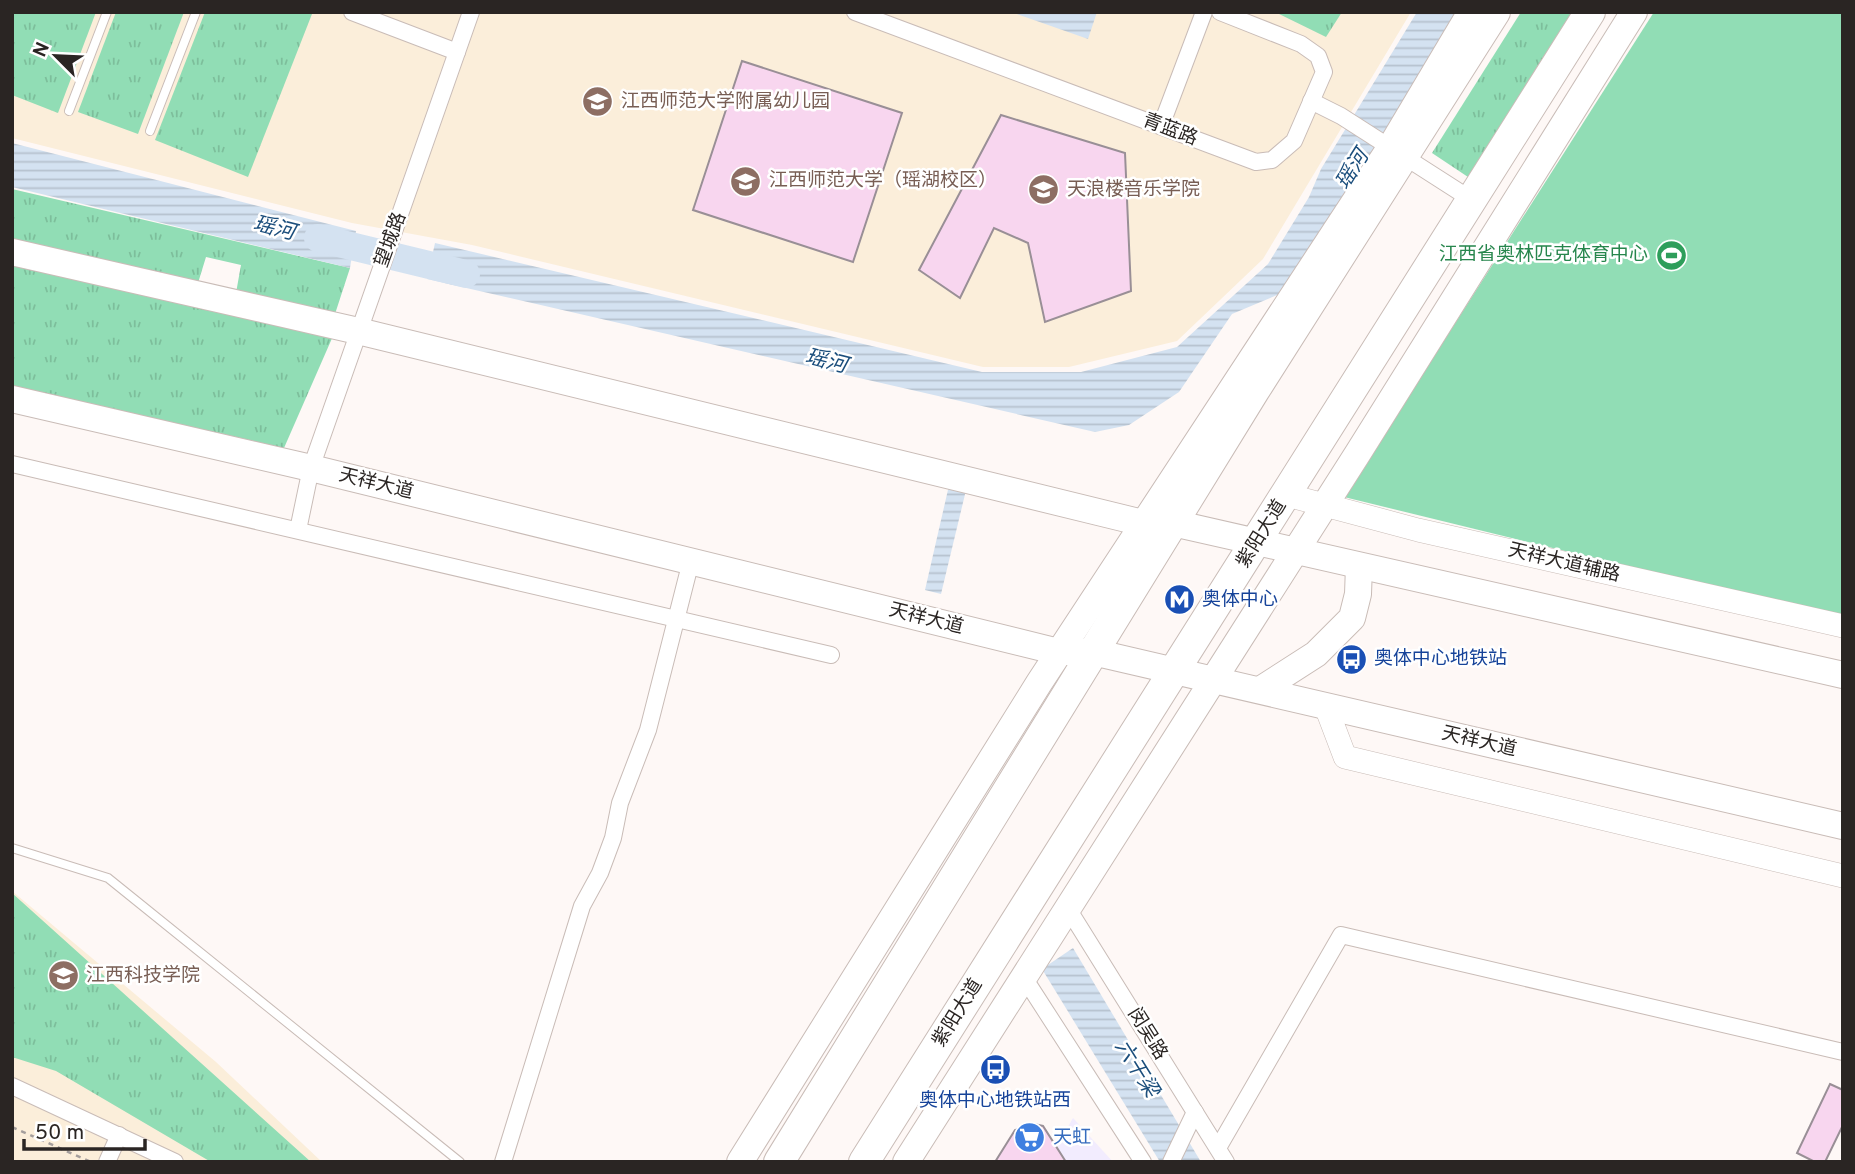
<svg xmlns="http://www.w3.org/2000/svg" width="1855" height="1174" font-family="Overpass,'Noto Sans SC',sans-serif">
	<defs>
		<pattern id="grass-tufts" width="24" height="20" patternUnits="userSpaceOnUse" patternTransform="scale(1.75)"><rect width="24" height="20" fill="#91ddb5"/><path d="M3 7l-1-3M5 7V3M7 7l1-3M15 17l-1-3M17 17v-4M19 17l1-3" fill="none" stroke="#7dbe9b"/></pattern>
		<pattern id="water-rules" width="6" height="5" patternUnits="userSpaceOnUse" patternTransform="scale(1.75)"><rect width="6" height="5" fill="#d4e2f1"/><path d="M0 2.5h6" fill="none" stroke="#b6c2ce"/></pattern>
	</defs>
	<rect width="100%" height="100%" fill="#fef8f6"/>
	<path fill="#f2ecfe" d="M1073,1118L1113,1162H1048Z"/>
	<g fill="#fbeeda">
		<path d="M12,12H1411L1263,259L1177,341L1069,367H983L472,245L352,223L12,138Z"/>
		<path d="M12,891L216,1062L322,1162H12Z"/>
	</g>
	<g fill="url(#grass-tufts)">
		<path d="M12,12H96L58,113L12,95Z"/>
		<path d="M116,12H184L138,134L78,112Z"/>
		<path d="M205,12H306L312,14L248,177L155,140Z"/>
		<path d="M1275,12H1342L1326,37Z"/>
		<path d="M1521,12H1579L1474,181L1432,153Z"/>
		<path d="M12,189L350,268L335,314L236,293L241,265L206,257L198,283L12,239Z"/>
		<path d="M12,260L333,336L284,448L12,386Z"/>
		<path d="M12,893L311,1162H211L56,1071L12,1057Z"/>
	</g>
	<path fill="#91ddb5" d="M1654,12H1843V619L1344,497Z"/>
	<g fill="url(#water-rules)">
		<path d="M1011,12H1097L1088,39Z"/>
		<path d="M1417,12H1464L1289,290L1232,314L1179,392L1129,425L1095,432L427,279L435,243L982,372H1081L1177,347L1268,264L1309,197L1321,169Z"/>
		<path d="M12,143L356,231L350,268L12,187Z"/>
		<path d="M950,481L967,486L941,594L925,590Z"/>
		<path d="M1073,948L1201,1162H1160L1042,969Z"/>
	</g>
	<g fill="none" stroke-linecap="round" stroke-linejoin="round">
		<path stroke="#d4e2f1" stroke-width="28" d="M318,238L466,274"/>
	</g>
	<g fill="#f8d6ef" stroke="#998f96" stroke-width="2">
		<path d="M742,61L902,113L853,262L693,210Z"/>
		<path d="M1001,115L1125,153L1131,291L1045,322L1028,243L994,228L960,298L919,270Z"/>
		<path d="M1830,1084L1843,1090V1125L1825,1162H1815L1797,1153Z"/>
		<path d="M1034,1124L1043,1126L1066,1162H995L1015,1130Z"/>
	</g>
	<g fill="none" stroke-linecap="round" stroke-linejoin="round">
		<defs>
			<g id="lane">
				<path d="M69,111L107,12"/>
				<path d="M150,131L196,12"/>
				<path d="M12,848L108,878L460,1162"/>
			</g>
			<g id="street">
				<path d="M352,12L457,52"/>
				<path d="M855,12L1256,162L1272,160L1294,141L1324,72L1318,56L1301,44L1220,12"/>
				<path d="M1311,101L1341,116L1472,200"/>
				<path d="M1161,126L1204,12"/>
				<path d="M12,464L831,655"/>
				<path d="M298,530L311,468L471,12"/>
				<path d="M1067,907L1226,1162"/>
				<path d="M1023,976L1143,1162"/>
				<path d="M12,1086L175,1162"/>
				<path d="M1218,1148L1341,935L1843,1052"/>
				<path d="M107,1162L119,1135"/>
				<path d="M503,1162L582,906L600,873L613,838L620,803L648,730L691,561"/>
				<path d="M1171,1162L1195,1112"/>
			</g>
			<g id="secondary">
				<path d="M1287,495L1418,530L1843,626"/>
				<path d="M1326,707L1345,757L1843,876"/>
			</g>
			<g id="primary">
				<path d="M12,252L358,331L1143,523H1173L1843,675"/>
				<path d="M12,399L311,468L1059,652H1093L1843,826"/>
				<path d="M1260,690L1316,654L1352,618L1358,594L1359,566"/>
				<path d="M740,1162L1039,683L1390,148L1471,12"/>
				<path d="M906,1162L1358,453L1634,12"/>
			</g>
			<g id="highway">
				<path d="M779,1162L1254,391L1495,12"/>
				<path d="M864,1162L1590,12"/>
			</g>
		</defs>
		<use href="#lane" stroke="#c9bcb7" stroke-width="10"/>
		<use href="#street" stroke="#c9bcb7" stroke-width="18"/>
		<use href="#secondary" stroke="#c9bcb7" stroke-width="24"/>
		<use href="#primary" stroke="#c9bcb7" stroke-width="28"/>
		<use href="#highway" stroke="#c9bcb7" stroke-width="32"/>
		<path stroke="#a49e9c" stroke-width="2.5" stroke-dasharray="5 5" stroke-linecap="butt" d="M12,1127L91,1162"/>
		<use href="#lane" stroke="#fff" stroke-width="8"/>
		<use href="#street" stroke="#fff" stroke-width="16"/>
		<use href="#secondary" stroke="#fff" stroke-width="23"/>
		<use href="#primary" stroke="#fff" stroke-width="26"/>
		<use href="#highway" stroke="#fff" stroke-width="30"/>
	</g>
	<defs>
		<symbol id="school-disc" viewBox="-11 -11 22 22"><circle r="9.5" fill="#8d6e63" stroke="#fff"/><path d="M0-5L7-2L0 1L-7-2ZM-4 1L0 2.5L4 1V4Q0 6-4 4Z" fill="#fff"/></symbol>
		<symbol id="university-disc" viewBox="-11 -11 22 22"><circle r="9.5" fill="#8d6e63" stroke="#fff"/><path d="M0-5L7-2L0 1L-7-2ZM-4 1L0 2.5L4 1V4Q0 6-4 4Z" fill="#fff"/></symbol>
		<symbol id="stadium-disc" viewBox="-11 -11 22 22"><circle r="9.5" fill="#2e9e5b" stroke="#fff"/><path d="M0-5a6.5 5 0 1 0 0 10a6.5 5 0 1 0 0-10ZM-3.5-1.8h7v3.6h-7Z" fill="#fff"/></symbol>
		<symbol id="metro-disc" viewBox="-11 -11 22 22"><circle r="9.5" fill="#1a4fb4" stroke="#fff"/><path d="M-5.5 5V-5H-3L0 0L3-5H5.5V5H3V-.5L0 4L-3-.5V5Z" fill="#fff"/></symbol>
		<symbol id="bus-disc" viewBox="-11 -11 22 22"><circle r="9.5" fill="#1a4fb4" stroke="#fff"/><path d="M-5-6H5V4H4V6H2V4H-2V6H-4V4H-5ZM-3.5-4V0h7V-4ZM-3.5 1.2v1.5H-2V1.2ZM2 1.2v1.5H3.5V1.2Z" fill="#fff"/></symbol>
		<symbol id="supermarket-disc" viewBox="-11 -11 22 22"><circle r="9.5" fill="#3f7fe0" stroke="#fff"/><path d="M-6-5.5h2.5l.6 2H6L4.5 2H-2.5L-4.4-4H-6ZM-1.5 3.2a1.3 1.3 0 1 0 .1 0ZM3 3.2a1.3 1.3 0 1 0 .1 0Z" fill="#fff"/></symbol>
	</defs>
	<g fill-rule="evenodd">
		<use href="#school-disc" x="580" y="84" width="35" height="35"/>
		<use href="#university-disc" x="728" y="164" width="35" height="35"/>
		<use href="#university-disc" x="1026" y="172" width="35" height="35"/>
		<use href="#stadium-disc" x="1654" y="238" width="35" height="35"/>
		<use href="#metro-disc" x="1162" y="582" width="35" height="35"/>
		<use href="#bus-disc" x="1334" y="642" width="35" height="35"/>
		<use href="#university-disc" x="46" y="958" width="35" height="35"/>
		<use href="#bus-disc" x="978" y="1052" width="35" height="35"/>
		<use href="#supermarket-disc" x="1012" y="1120" width="35" height="35"/>
	</g>
	<g text-anchor="middle" dominant-baseline="central" stroke-width="5" stroke-linejoin="round" paint-order="stroke">
		<g font-size="19" fill="#785e54" stroke="#fff" text-anchor="start">
			<text x="621" y="102">江西师范大学附属幼儿园</text>
			<text x="769" y="181">江西师范大学（瑶湖校区）</text>
			<text x="1067" y="190">天浪楼·音乐学院</text>
			<text x="86" y="976">江西科技学院</text>
		</g>
		<g font-size="19" fill="#2a2523" stroke="#fff">
			<text transform="translate(1170 130) rotate(21)">青蓝路</text>
			<text transform="translate(391 240) rotate(-70)">望城路</text>
			<text transform="translate(376 484) rotate(14)">天祥大道</text>
			<text transform="translate(1262 534) rotate(-58)">紫阳大道</text>
			<text transform="translate(1564 563) rotate(13)">天祥大道辅路</text>
			<text transform="translate(926 619) rotate(14)">天祥大道</text>
			<text transform="translate(1479 742) rotate(13)">天祥大道</text>
			<text transform="translate(958 1013) rotate(-58)">紫阳大道</text>
			<text transform="translate(1147 1034) rotate(58)">闵吴路</text>
		</g>
		<g font-size="19" fill="#27864d" stroke="#fff" text-anchor="end">
			<text x="1648" y="255">江西省奥林匹克体育中心</text>
		</g>
		<g font-size="19" fill="#164399" stroke="#fff" text-anchor="start">
			<text x="1202" y="600">奥体中心</text>
			<text x="1374" y="659">奥体中心地铁站</text>
			<text x="995" y="1101" text-anchor="middle">奥体中心地铁站西</text>
		</g>
		<g font-size="19" fill="#366cbe" stroke="#fff" text-anchor="start">
			<text x="1053" y="1138">天虹</text>
		</g>
		<g font-size="21" font-style="italic" fill="#1b4e7c" stroke="#fff">
			<text transform="translate(1353 170) rotate(-58)">瑶河</text>
			<text transform="translate(274 229) rotate(14)">瑶河</text>
			<text transform="translate(826 362) rotate(14)">瑶河</text>
			<text transform="translate(1136 1069) rotate(58)">六干梁</text>
		</g>
	</g>
	<rect width="1855" height="1174" fill="none" stroke="#2a2523" stroke-width="28"/>
	<g transform="translate(56 56) rotate(294)" stroke="#ffffff" stroke-width="5" paint-order="stroke">
	<path d="M0-5L12 26L0 18L-12 26Z" fill="#2a2523"/>
	<text y="-10" font-size="19" font-weight="bold" text-anchor="middle" fill="#2a2523">N</text>
	</g>
	<path d="M24 1139v10h121v-10" fill="none" stroke="#2a2523" stroke-width="3.5"/>
	<text x="35" y="1139" font-size="21" fill="#2a2523" stroke="#ffffff" stroke-width="5" paint-order="stroke">50 m</text>
</svg>
